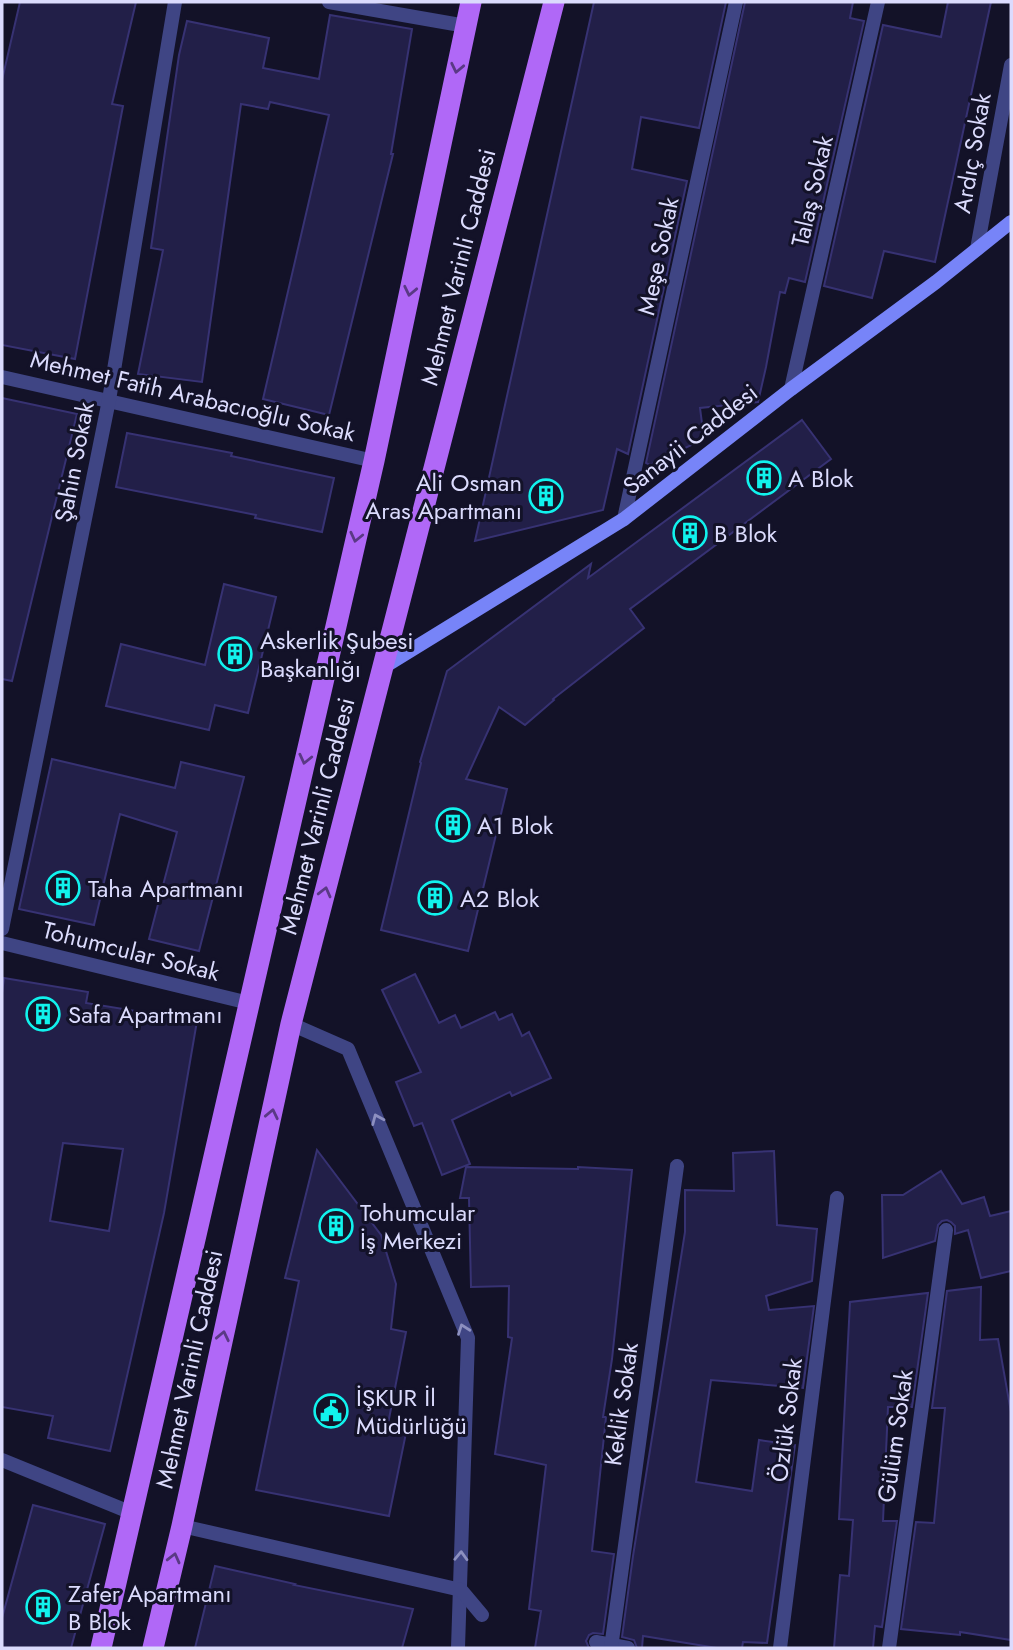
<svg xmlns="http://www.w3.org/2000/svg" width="1013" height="1650" font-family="Jost,sans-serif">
	<rect width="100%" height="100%" fill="#131228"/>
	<g fill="#221f48" stroke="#373273" stroke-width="2" fill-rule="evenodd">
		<path d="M20,2H136L112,104L123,106L75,359L2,345V80Z"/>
		<path d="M594,2H726L699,128L641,117L632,169L687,181L628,454L617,449L603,510L475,541Z"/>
		<path d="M745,2H853L850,18L864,21L805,282L789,278L785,293L780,292L766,367L758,402L700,408L704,439L650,465L646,463Z"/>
		<path d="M948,2H991L935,262L884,251L872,298L824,286L883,25L941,37Z"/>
		<path d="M330,15L412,29L391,154H393L329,415L263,399L329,115L270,102L268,109L241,104L202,382L138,374L163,250L151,248L179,55L187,21L269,38L263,68L319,79Z"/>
		<path d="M2,398L77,414L12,681L2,679Z"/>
		<path d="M802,420L831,459L630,609L644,628L553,699L554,700L525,725L499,707L466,779L507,789L468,951L381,930L421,763L420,762L447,671L591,564L588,578Z"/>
		<path d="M127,433L232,453L231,456L334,478L322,532L255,518L256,515L116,487Z"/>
		<path d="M224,584L276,597L248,713L215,705L209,730L106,706L121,644L205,665Z"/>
		<path d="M52,759L175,788L181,762L244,777L199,951L149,939L177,832L120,814L94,925L19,909Z"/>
		<path d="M415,974L439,1023L455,1015L461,1028L495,1012L499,1020L512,1014L522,1036L529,1032L551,1078L512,1096L510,1092L452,1120L470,1164L442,1175L422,1123L414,1126L396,1082L421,1072L382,990Z"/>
		<path d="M4,978L88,992L86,1003L197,1021L164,1213L110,1451L48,1438L53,1416L2,1407V993ZM63,1143L123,1149L109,1231L50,1221Z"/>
		<path d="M317,1150L381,1235L396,1284L391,1329L406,1332L387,1429L406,1433L389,1516L256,1490L299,1281L285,1278Z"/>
		<path d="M774,1151L777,1225L817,1229L812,1281L766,1296L769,1310L814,1306L803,1388L711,1380L696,1482L752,1491L759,1440L795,1445L767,1643L743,1642L742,1648H717L643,1636L642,1648H637L634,1640L622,1637L633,1556L682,1251L685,1232V1190L734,1191L733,1153Z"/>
		<path d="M466,1167L578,1169V1167L632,1170L612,1359L603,1417H606L592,1551L614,1554L603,1634L593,1633L589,1635L586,1641L589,1648H535L541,1611L529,1609L546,1465L495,1454L512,1338L508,1337L509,1286L471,1287L469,1198H460Z"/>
		<path d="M941,1171L962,1204L984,1197L990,1216L1011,1211V1271L981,1278L968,1230L955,1234V1226L951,1222L947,1220L942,1221L938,1225L935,1241L883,1258L882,1195H903Z"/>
		<path d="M981,1287L980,1340L998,1339L1011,1412V1640L960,1632V1635L901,1629L916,1522L934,1523L945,1408H932L947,1291Z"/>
		<path d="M928,1293L912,1407H888L883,1521H897L882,1627L875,1626L873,1648H834L840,1575L849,1576L853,1520L839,1519L850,1302Z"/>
		<path d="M33,1505L105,1524L71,1648H2V1618Z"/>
		<path d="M215,1566L295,1584L294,1585L413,1609L402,1648H195Z"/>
	</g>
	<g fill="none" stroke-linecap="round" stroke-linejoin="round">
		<g stroke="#3f4584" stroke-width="14">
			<path d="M329,2L466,26"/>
			<path d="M977,249L1011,65"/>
			<path d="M2,377L374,461"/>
			<path d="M791,389L878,2"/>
			<path d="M624,519L736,2"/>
			<path d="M2,929L109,400L175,2"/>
			<path d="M2,943L249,1003"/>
			<path d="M291,1024L348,1049L468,1338L458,1648"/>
			<path d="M2,1460L132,1513"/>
			<path d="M182,1526L461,1590L482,1615"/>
			<path d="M596,1642L628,1648"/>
			<path d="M611,1648L677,1166"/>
			<path d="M780,1648L837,1198"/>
			<path d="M889,1648L946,1230"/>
		</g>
		<path stroke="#7784f8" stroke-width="14" d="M382,668L624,519L791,389L936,282L1011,222"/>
		<g stroke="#b068f7" stroke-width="21">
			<path d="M101,1648L374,461L471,2"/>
			<path d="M153,1648L182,1526L291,1024L554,2"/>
		</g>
	</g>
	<defs><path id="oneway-chevron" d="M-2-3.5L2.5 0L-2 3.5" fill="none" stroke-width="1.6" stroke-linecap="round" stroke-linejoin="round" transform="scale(1.75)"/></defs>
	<g stroke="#5a3985">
		<use href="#oneway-chevron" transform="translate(457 68) rotate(102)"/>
		<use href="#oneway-chevron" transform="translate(410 291) rotate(102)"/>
		<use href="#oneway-chevron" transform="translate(356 537) rotate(103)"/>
		<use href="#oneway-chevron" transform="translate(305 759) rotate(103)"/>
		<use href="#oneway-chevron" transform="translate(325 892) rotate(-76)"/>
		<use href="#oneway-chevron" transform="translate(272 1114) rotate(-78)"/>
		<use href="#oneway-chevron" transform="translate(223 1336) rotate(-78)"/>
		<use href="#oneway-chevron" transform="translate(174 1558) rotate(-76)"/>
	</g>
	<g stroke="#8d90c0">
		<use href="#oneway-chevron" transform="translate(377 1119) rotate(-113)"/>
		<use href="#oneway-chevron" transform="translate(463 1329) rotate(-110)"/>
		<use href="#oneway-chevron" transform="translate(461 1556) rotate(-88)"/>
	</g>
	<defs>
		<symbol id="building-ring" viewBox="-11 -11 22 22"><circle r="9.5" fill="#131228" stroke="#11f2ed" stroke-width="1.5"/><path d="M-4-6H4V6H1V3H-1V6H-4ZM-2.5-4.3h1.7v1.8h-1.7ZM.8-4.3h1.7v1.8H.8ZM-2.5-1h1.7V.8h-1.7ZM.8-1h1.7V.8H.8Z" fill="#11f2ed"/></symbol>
		<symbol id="civic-ring" viewBox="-11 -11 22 22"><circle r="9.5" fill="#131228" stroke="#11f2ed" stroke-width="1.5"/><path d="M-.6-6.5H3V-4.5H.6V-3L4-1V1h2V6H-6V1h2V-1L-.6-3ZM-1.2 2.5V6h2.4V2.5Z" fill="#11f2ed"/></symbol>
	</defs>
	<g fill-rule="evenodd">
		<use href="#building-ring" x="745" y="459" width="38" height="38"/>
		<use href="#building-ring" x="527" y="477" width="38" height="38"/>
		<use href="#building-ring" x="671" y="514" width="38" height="38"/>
		<use href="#building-ring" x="216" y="635" width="38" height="38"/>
		<use href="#building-ring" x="434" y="806" width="38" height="38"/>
		<use href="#building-ring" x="44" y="869" width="38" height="38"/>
		<use href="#building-ring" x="416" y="879" width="38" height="38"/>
		<use href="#building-ring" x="24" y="995" width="38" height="38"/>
		<use href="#building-ring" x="317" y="1207" width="38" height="38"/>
		<use href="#civic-ring" x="312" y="1392" width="38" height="38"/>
		<use href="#building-ring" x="24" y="1588" width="38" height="38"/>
	</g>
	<g text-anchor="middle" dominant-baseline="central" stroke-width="6" stroke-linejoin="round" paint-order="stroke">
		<g font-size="24" fill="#dbdbfd" stroke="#131228">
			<text transform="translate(972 153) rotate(-80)">Ardıç Sokak</text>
			<text transform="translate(812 191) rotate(-77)">Talaş Sokak</text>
			<text transform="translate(658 256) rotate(-78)">Meşe Sokak</text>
			<text transform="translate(458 267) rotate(-76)">Mehmet Varinli Caddesi</text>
			<text transform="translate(193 396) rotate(13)">Mehmet Fatih Arabacıoğlu Sokak</text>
			<text transform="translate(690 439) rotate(-38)">Sanayii Caddesi</text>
			<text transform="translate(74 462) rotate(-79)">Şahin Sokak</text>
			<text transform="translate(317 816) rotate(-76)">Mehmet Varinli Caddesi</text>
			<text transform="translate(131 951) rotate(14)">Tohumcular Sokak</text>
			<text transform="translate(189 1369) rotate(-78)">Mehmet Varinli Caddesi</text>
			<text transform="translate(621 1404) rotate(-82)">Keklik Sokak</text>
			<text transform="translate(786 1420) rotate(-83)">Özlük Sokak</text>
			<text transform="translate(895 1436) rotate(-82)">Gülüm Sokak</text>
		</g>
		<g font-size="24" fill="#dbdbfd" stroke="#131228" text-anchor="start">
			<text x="788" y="478">A Blok</text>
			<text x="522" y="482" text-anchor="end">Ali Osman<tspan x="522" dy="28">Aras Apartmanı</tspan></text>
			<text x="714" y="533">B Blok</text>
			<text x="260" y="640">Askerlik Şubesi<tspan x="260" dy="28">Başkanlığı</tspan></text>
			<text x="477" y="825">A1 Blok</text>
			<text x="88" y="888">Taha Apartmanı</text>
			<text x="460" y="898">A2 Blok</text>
			<text x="68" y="1014">Safa Apartmanı</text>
			<text x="360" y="1212">Tohumcular<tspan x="360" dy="28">İş Merkezi</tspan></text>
			<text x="356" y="1397">İŞKUR İl<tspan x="356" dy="28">Müdürlüğü</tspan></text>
			<text x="68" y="1593">Zafer Apartmanı<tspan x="68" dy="28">B Blok</tspan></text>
		</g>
	</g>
	<rect width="1013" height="1650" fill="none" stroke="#dbdbfd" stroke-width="7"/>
</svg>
